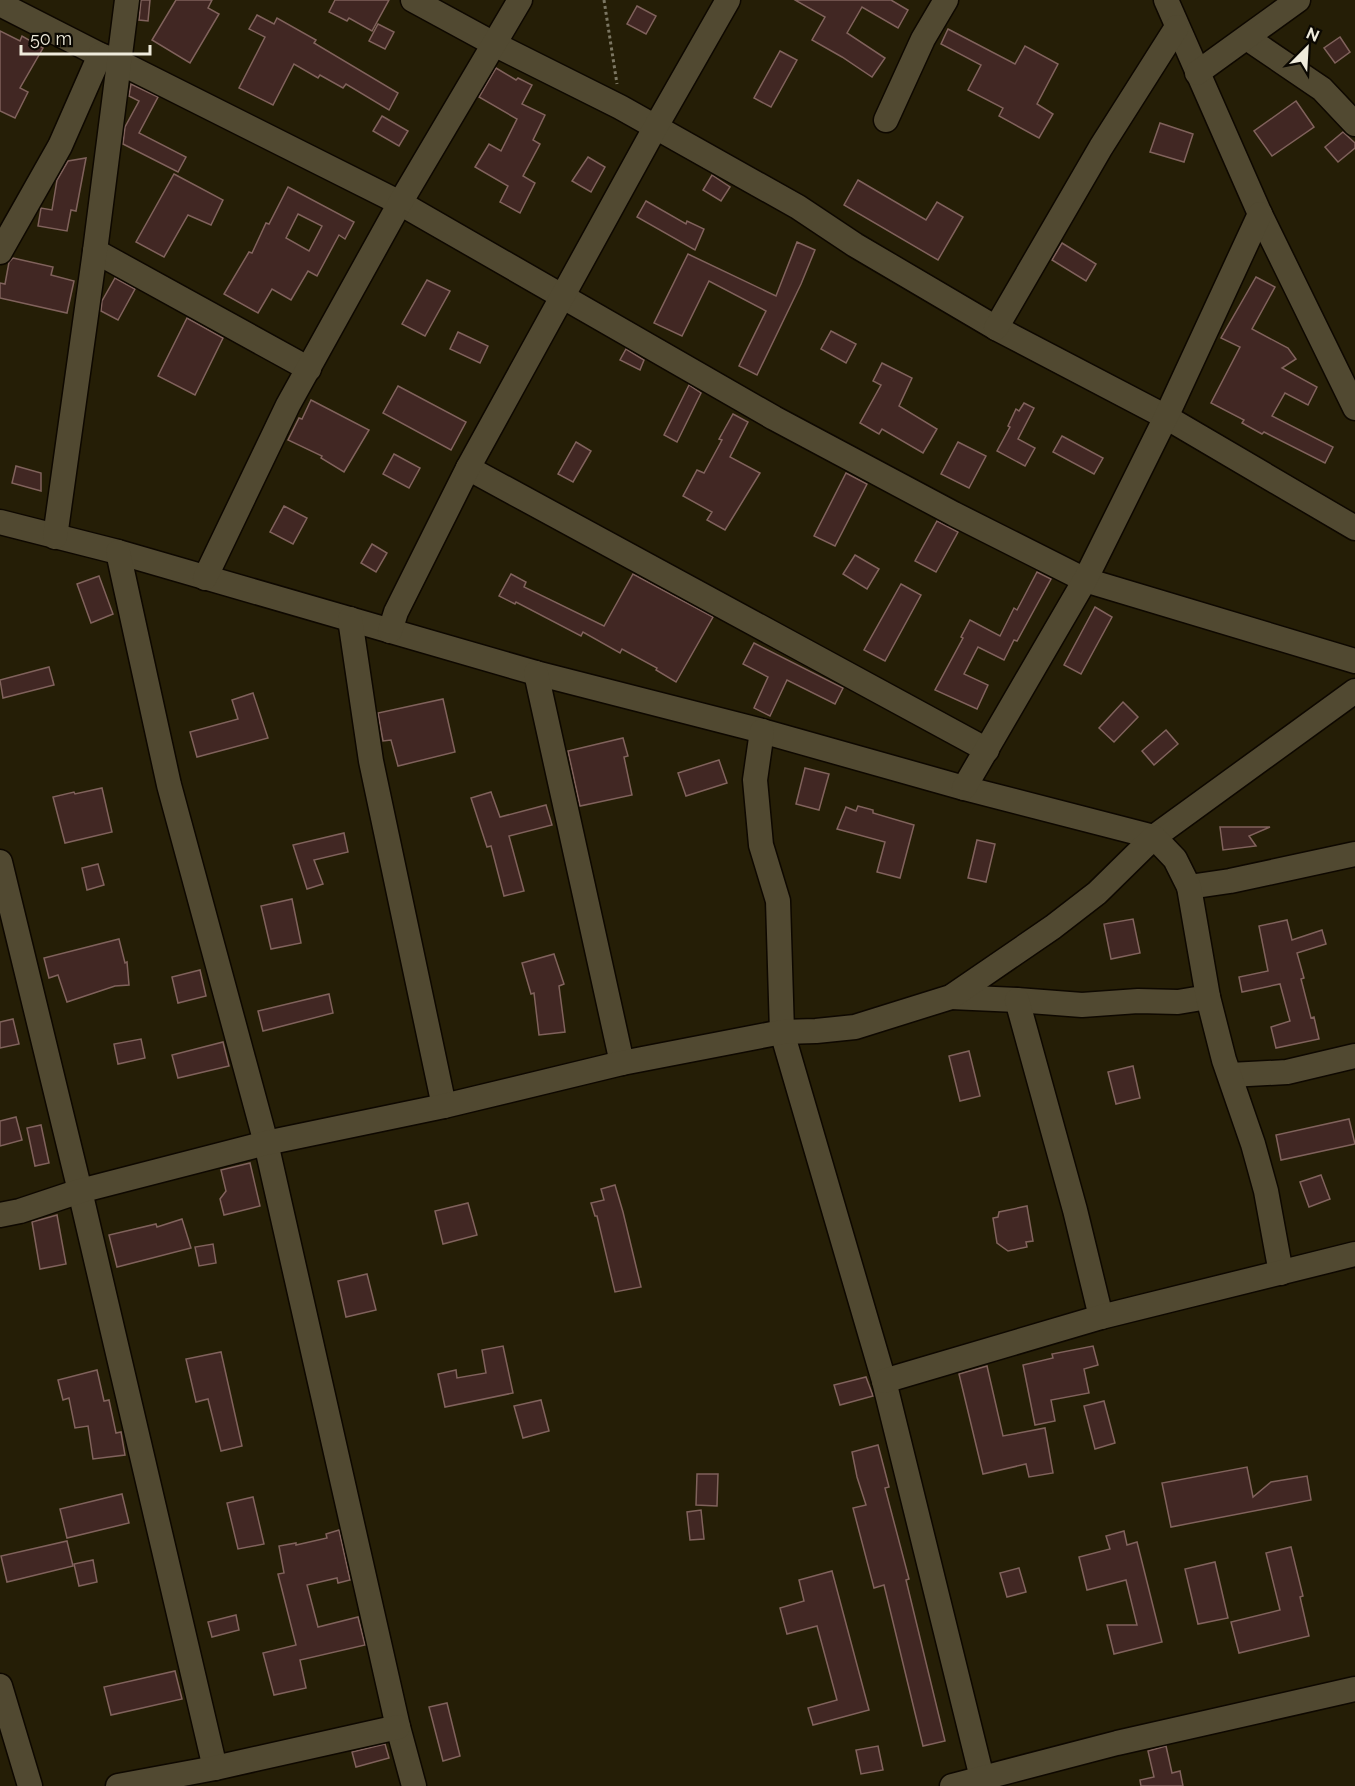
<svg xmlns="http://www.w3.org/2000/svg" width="1355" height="1786" font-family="Raleway,sans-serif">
	<rect width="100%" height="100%" fill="#251e06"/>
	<g fill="#412723" stroke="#80625c" stroke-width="1.5" fill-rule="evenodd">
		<path d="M141,0H150L148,21L139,20Z"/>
		<path d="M176,0H212L208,8L219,14L190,63L152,40Z"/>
		<path d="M335,0H389L372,31L349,18L347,21L329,12Z"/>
		<path d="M795,0H891L908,10L898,28L862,7L847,33L885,58L872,77L842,57L812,40L825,17Z"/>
		<path d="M637,6L656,16L646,34L627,24Z"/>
		<path d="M257,15L274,24L277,18L316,40L314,43L398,93L389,110L346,84L343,88L320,75L318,78L294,64L273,105L239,88L265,37L249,29Z"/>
		<path d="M378,24L394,32L385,49L369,41Z"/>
		<path d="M948,29L1015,64L1025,46L1058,64L1037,104L1053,114L1039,138L999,116L1003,108L968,90L981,65L941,44Z"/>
		<path d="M0,31L20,41L22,36L43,48L20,88L28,92L15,118L0,111Z"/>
		<path d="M1340,37L1350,52L1335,63L1324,48Z"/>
		<path d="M780,51L797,60L771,107L754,98Z"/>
		<path d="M496,68L516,80L518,78L532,85L522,104L545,115L533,140L540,144L523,176L535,183L520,213L500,202L508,186L475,167L489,144L501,151L517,119L479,97Z"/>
		<path d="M131,84L158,97L139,133L186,157L178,172L123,144L125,127L139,101L129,96Z"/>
		<path d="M1296,101L1314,127L1272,156L1254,131Z"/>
		<path d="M382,116L408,131L399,146L373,131Z"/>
		<path d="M1160,123L1193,134L1184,162L1150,152Z"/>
		<path d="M1343,132L1355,143V148L1338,162L1325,147Z"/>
		<path d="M588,157L605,167L591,192L572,181Z"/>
		<path d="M86,158L76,211L71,210L67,231L38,226L41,208L52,210L57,180L68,161Z"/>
		<path d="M174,174L223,200L211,225L188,215L164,257L136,242Z"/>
		<path d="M712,175L730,187L721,201L703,190Z"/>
		<path d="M858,180L926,220L937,202L963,217L938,260L844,205Z"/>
		<path d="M288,187L354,222L345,239L339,235L317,276L308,271L291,300L272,289L258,313L224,294L249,252L252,253L266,223L269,224ZM298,214L322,226L309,251L286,238Z"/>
		<path d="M646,201L686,224L687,221L704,229L695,250L637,217Z"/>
		<path d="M797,242L815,250L801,284L757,375L739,366L766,311L709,281L682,336L654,323L688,254L776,296Z"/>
		<path d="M1062,243L1096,264L1086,281L1052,260Z"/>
		<path d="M13,258L53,267L51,275L74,281L67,313L0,298V283L5,284L9,262Z"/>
		<path d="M1256,277L1275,287L1252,329L1288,348L1296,359L1282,368L1317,387L1308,405L1285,393L1272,416L1333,447L1325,463L1264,432L1262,434L1242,423L1244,420L1211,403L1240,347L1221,338Z"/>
		<path d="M115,278L135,289L118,320L101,311L102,301Z"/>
		<path d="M427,280L450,291L425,336L402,324Z"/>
		<path d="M187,318L223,338L195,395L158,376Z"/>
		<path d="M831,331L856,344L846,363L821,349Z"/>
		<path d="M458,332L488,346L480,363L450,349Z"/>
		<path d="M626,349L644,360L640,370L620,360Z"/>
		<path d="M882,363L912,378L899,406L937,429L923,453L882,429L879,434L860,423L881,385L873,381Z"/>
		<path d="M689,385L701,393L677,442L664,435Z"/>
		<path d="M398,386L466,422L451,450L383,413Z"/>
		<path d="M311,400L369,430L344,472L321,458L322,456L288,440L299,418L302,419Z"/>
		<path d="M1024,403L1034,408L1018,439L1035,448L1025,466L997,451L1010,427L1008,426L1016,409L1019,411Z"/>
		<path d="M733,414L748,422L730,457L760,473L725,530L707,520L712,512L683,496L697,470L704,473L722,440L719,439Z"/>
		<path d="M1062,436L1103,458L1094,474L1053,452Z"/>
		<path d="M576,442L591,451L573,482L558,474Z"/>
		<path d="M958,442L986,456L969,488L941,474Z"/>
		<path d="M394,454L420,468L409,488L383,474Z"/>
		<path d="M16,466L41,473V491L12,483Z"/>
		<path d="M846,473L867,484L835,546L814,536Z"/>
		<path d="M284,506L307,518L293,544L270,532Z"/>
		<path d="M937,521L958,532L936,572L915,561Z"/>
		<path d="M372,544L387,553L376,572L361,563Z"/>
		<path d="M855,555L879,569L867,589L843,574Z"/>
		<path d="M1037,572L1051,579L1017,641L1014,640L1004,660L978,647L964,674L988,685L977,709L935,690L963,638L961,637L970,620L1000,636L1014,608L1017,610Z"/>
		<path d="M511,574L526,582L524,587L604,626L633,574L713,617L676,682L656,670L657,668L622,649L620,653L583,632L581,636L516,602L515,604L499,596Z"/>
		<path d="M99,576L113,614L91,623L77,584Z"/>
		<path d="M901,584L921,595L885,661L864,650Z"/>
		<path d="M1095,607L1112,617L1081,674L1064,665Z"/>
		<path d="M754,643L843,688L835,704L787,680L770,716L754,708L768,677L743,664Z"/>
		<path d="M49,667L54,685L3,698L0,680Z"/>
		<path d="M253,693L268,738L197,757L190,732L238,719L232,700Z"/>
		<path d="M443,699L455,752L398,766L391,740L383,741L378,713Z"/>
		<path d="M1123,702L1138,717L1114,742L1099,728Z"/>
		<path d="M1166,730L1178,744L1154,765L1142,751Z"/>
		<path d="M623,738L628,756L624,757L632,795L580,806L568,751Z"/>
		<path d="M719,760L727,783L686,796L678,773Z"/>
		<path d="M805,768L829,774L819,810L796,804Z"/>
		<path d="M102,788L112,832L65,843L53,797L74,792L75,794Z"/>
		<path d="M491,792L500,817L546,805L552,825L509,836L524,891L504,896L491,846L487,847L471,798Z"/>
		<path d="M858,806L873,810V813L914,825L900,878L877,872L885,842L837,829L846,807L856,811Z"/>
		<path d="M1220,827H1270L1249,836L1256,846L1223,850Z"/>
		<path d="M344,833L348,852L314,860L323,884L307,889L293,845Z"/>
		<path d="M977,840L995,844L986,882L968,878Z"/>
		<path d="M98,864L104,885L87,890L82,868Z"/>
		<path d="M292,899L301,943L271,949L261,906Z"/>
		<path d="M1133,919L1140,953L1111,959L1104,924Z"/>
		<path d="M1287,920L1292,940L1322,930L1326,944L1297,953L1304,978L1301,979L1311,1018L1314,1017L1319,1039L1276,1048L1271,1027L1290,1021L1280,984L1242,992L1239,977L1268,971L1259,926Z"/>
		<path d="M119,939L125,963L127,962L129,985L115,986L67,1002L58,975L49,978L44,958Z"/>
		<path d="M554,954L564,984L559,986L565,1032L539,1035L534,993L531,994L522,963Z"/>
		<path d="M200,970L206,996L178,1003L172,977Z"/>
		<path d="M329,994L333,1013L263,1031L258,1011Z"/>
		<path d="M13,1019L19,1044L0,1048V1022Z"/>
		<path d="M141,1039L145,1058L118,1064L114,1044Z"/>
		<path d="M223,1042L229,1066L178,1078L172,1055Z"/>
		<path d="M969,1051L980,1096L960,1101L949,1056Z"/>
		<path d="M1133,1066L1140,1098L1116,1104L1108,1072Z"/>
		<path d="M16,1117L22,1140L0,1146V1121Z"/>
		<path d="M1349,1119L1355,1144L1281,1160L1276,1135Z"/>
		<path d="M41,1125L49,1163L35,1166L27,1128Z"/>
		<path d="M250,1163L260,1206L224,1215L220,1199L226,1191L221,1170Z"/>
		<path d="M1321,1175L1330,1199L1309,1207L1300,1182Z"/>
		<path d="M615,1185L623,1212L641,1287L615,1292L597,1216H595L591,1203L604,1200L601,1189Z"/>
		<path d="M468,1203L477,1235L443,1244L435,1211Z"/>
		<path d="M1027,1206L1033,1241L1026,1242L1027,1247L1008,1251L997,1243L993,1218L998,1217L999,1212Z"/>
		<path d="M57,1215L66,1264L40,1269L32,1222Z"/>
		<path d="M182,1219L191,1248L117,1267L109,1235L156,1224L157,1227Z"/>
		<path d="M213,1244L216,1263L199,1266L195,1247Z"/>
		<path d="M367,1274L376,1310L346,1317L338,1281Z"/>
		<path d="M503,1346L513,1393L445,1407L438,1374L456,1370L457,1378L486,1373L482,1350Z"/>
		<path d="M1093,1346L1098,1365L1084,1369L1089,1393L1051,1400L1055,1421L1035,1425L1023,1365L1053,1358L1052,1354Z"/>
		<path d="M221,1352L242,1446L221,1451L208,1399L196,1402L186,1359Z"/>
		<path d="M987,1366L1003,1436L1045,1428L1053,1473L1029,1477L1026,1464L983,1474L959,1374Z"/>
		<path d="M97,1370L104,1401L109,1400L116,1433L121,1432L125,1455L93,1459L88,1426L75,1428L69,1398L63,1400L58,1380Z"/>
		<path d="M866,1377L873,1396L840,1405L834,1385Z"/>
		<path d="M541,1400L549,1431L523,1438L514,1406Z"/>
		<path d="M1104,1401L1115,1443L1095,1449L1084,1406Z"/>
		<path d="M878,1445L889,1487L885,1488L909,1579L906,1580L945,1741L923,1746L884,1585L874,1588L853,1508L866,1505L857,1477L852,1452Z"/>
		<path d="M1247,1467L1253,1497L1271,1482L1307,1476L1311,1500L1171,1527L1162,1483Z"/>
		<path d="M697,1474H718L717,1506L696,1505Z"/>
		<path d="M122,1494L129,1523L67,1538L60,1509Z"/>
		<path d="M253,1497L264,1544L238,1549L227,1503Z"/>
		<path d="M701,1510L704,1539L690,1540L687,1512Z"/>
		<path d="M339,1530L350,1580L338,1583L337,1578L307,1585L318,1627L358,1617L365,1645L300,1660L306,1688L274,1695L263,1653L296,1645L278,1574L284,1573L279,1546L296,1543V1545L327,1538L326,1534Z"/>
		<path d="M1124,1531L1127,1545L1137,1542L1162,1642L1114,1654L1107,1625H1137L1126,1580L1087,1590L1079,1557L1110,1549L1106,1536Z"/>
		<path d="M67,1541L73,1566L7,1582L1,1556Z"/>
		<path d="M1291,1547L1303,1596L1300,1597L1309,1636L1239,1653L1231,1622L1280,1610L1266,1553Z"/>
		<path d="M93,1560L97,1582L79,1586L74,1564Z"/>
		<path d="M1215,1562L1228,1618L1198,1624L1185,1569Z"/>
		<path d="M1019,1568L1026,1592L1007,1597L1000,1573Z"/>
		<path d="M832,1571L869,1710L813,1725L808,1708L837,1700L817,1626L787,1634L780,1608L804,1601L799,1580Z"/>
		<path d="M236,1615L239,1630L212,1637L208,1622Z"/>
		<path d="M175,1671L182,1699L111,1715L104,1687Z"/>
		<path d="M447,1703L460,1756L443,1761L429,1707Z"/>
		<path d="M385,1744L389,1758L356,1767L352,1752Z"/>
		<path d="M878,1746L883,1770L861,1774L856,1750Z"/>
		<path d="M1166,1746L1172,1773L1180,1771L1183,1786H1141L1140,1780L1154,1777L1148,1751Z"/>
	</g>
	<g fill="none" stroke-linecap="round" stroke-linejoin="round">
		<defs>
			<g id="minor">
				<path d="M413,0L494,44L620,107L798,207L855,245L996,328L1166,417L1355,528"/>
				<path d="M1166,0L1260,214L1355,408"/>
				<path d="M0,4L100,55L119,62L400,203L774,418L954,514L1085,580L1355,661"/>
				<path d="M1247,38L1322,89L1355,124"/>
				<path d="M1197,73L1298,0"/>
				<path d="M886,120L923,39L946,0"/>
				<path d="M95,251L309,369"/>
				<path d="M0,252L60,146L100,55"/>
				<path d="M996,328L1101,147L1177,27"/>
				<path d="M468,468L987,750"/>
				<path d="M0,522L118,552L536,673L762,731L964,788L1154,837L1355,691"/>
				<path d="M55,537L95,251L127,0"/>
				<path d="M118,552L169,785L266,1143L398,1727L414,1786"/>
				<path d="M205,578L288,405L400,203L520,0"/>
				<path d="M350,619L371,761L444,1106"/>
				<path d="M390,631L396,612L468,468L655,128L728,0"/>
				<path d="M536,673L622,1063"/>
				<path d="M762,731L755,780L761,845L778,901L782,1032L884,1381L984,1786"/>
				<path d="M964,788L1085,580L1166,417L1260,214"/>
				<path d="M0,862L80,1191L215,1768"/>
				<path d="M1189,887L1230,881L1355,854"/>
				<path d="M951,997L1017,1000L1082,1005L1138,1001L1178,1002L1208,997"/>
				<path d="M1017,1000L1075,1210L1101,1317"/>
				<path d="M1230,1075L1287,1072L1355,1056"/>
				<path d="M0,1215L20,1211L80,1191L266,1143L444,1106L622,1063L782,1032L816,1031L855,1027L951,997L1053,927L1097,893L1154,837L1175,859L1189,887L1208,997L1224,1060L1253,1144L1266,1191L1281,1273"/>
				<path d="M884,1381L1101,1317L1355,1254"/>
				<path d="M0,1686L30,1786"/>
				<path d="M118,1786L215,1768L398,1727"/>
				<path d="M952,1786L1117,1743L1355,1689"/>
			</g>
		</defs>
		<use href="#minor" stroke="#0e0800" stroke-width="27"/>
		<path stroke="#7c7763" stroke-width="3" stroke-dasharray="3 3" stroke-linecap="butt" d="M604,0L617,84"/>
		<use href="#minor" stroke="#514931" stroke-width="24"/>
	</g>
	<g transform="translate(1307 48) rotate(24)" stroke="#0b0802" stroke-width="4.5" paint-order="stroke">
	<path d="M0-4.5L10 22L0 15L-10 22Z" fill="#efebdc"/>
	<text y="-9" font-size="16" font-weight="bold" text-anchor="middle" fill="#efebdc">N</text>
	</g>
	<path d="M21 45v9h129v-9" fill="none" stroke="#efebdc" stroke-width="3"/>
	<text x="30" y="45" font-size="18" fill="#efebdc" stroke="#0b0802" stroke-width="4.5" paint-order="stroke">50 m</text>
</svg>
